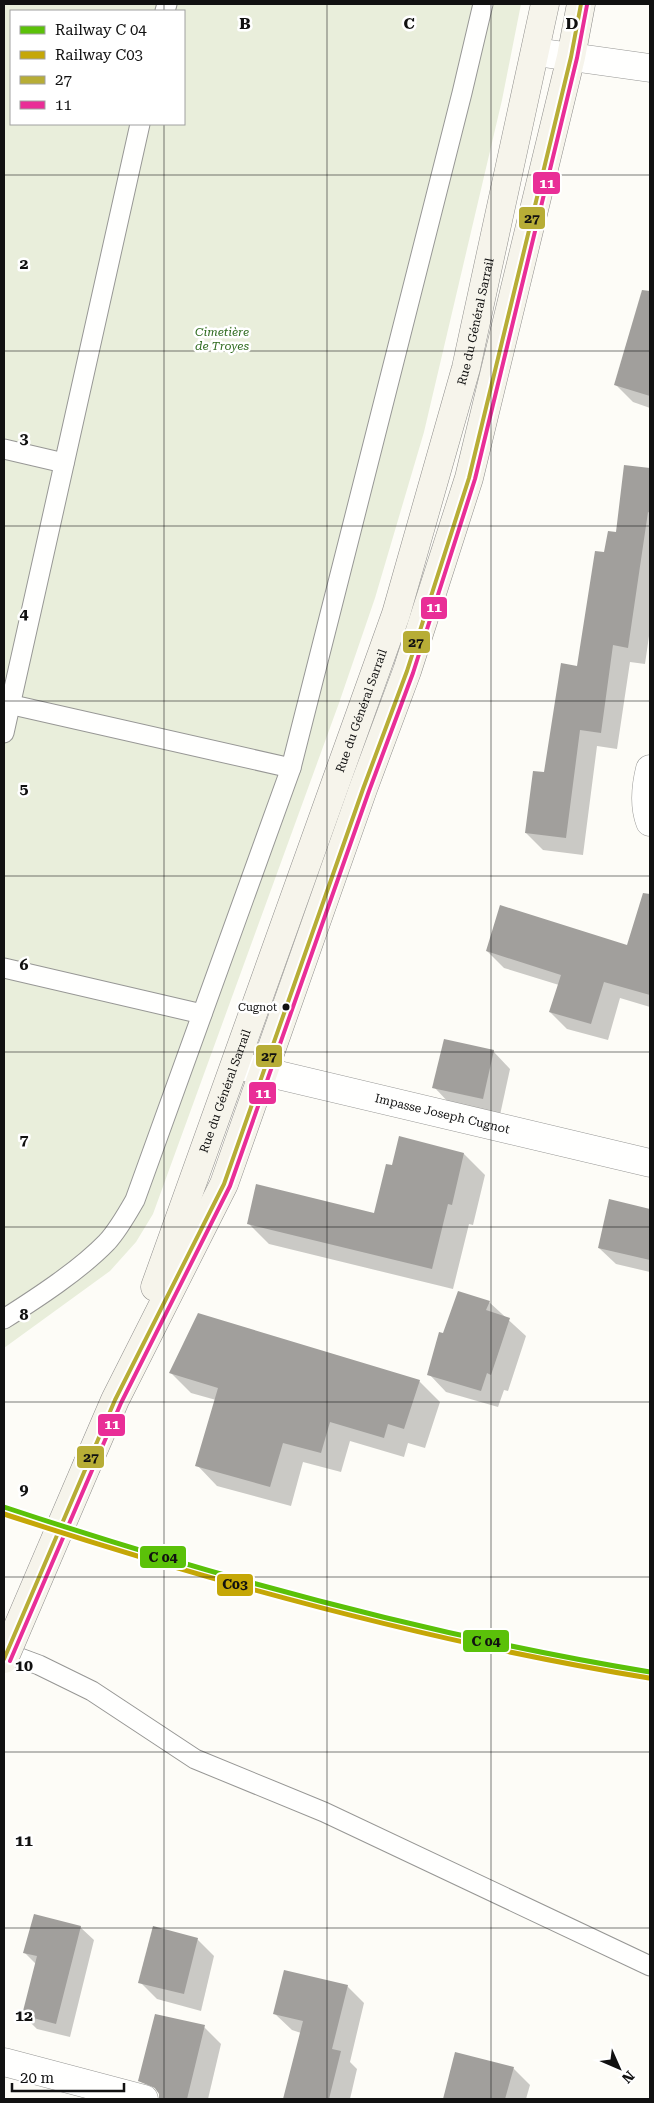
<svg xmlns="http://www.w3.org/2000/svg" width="654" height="2103" font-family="'Roboto Serif',serif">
	<rect width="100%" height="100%" fill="#fdfcf7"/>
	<path fill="#e9eedb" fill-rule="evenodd" d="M4,4H521L502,100L424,432L375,598L339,703L153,1214L136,1242L110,1271L4,1348ZM11,11H184V124H11Z"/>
	<g fill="#0003">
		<path d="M629,341L650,347V408L633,402L616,385Z"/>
		<path d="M625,466L650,469V629L645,664L630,662L617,749L597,746L583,855L543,850L526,833L578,667L605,554L617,534Z"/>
		<path d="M630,939L650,945V1007L620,998L608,1040L567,1029L550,1012L559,985L504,968L487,951L628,947Z"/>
		<path d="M493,1051L510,1069L500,1115L451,1105L434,1087Z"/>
		<path d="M400,1138L464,1154L485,1175L473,1225L469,1224L453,1289L269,1244L248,1223L375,1214L393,1167Z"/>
		<path d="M610,1201L650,1210V1272L616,1264L599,1248Z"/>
		<path d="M489,1302L526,1336L508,1391L504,1390L498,1407L446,1392L429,1374L444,1335Z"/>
		<path d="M171,1373L419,1381L440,1402L425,1448L408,1443L404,1457L350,1441L341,1472L303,1462L291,1506L217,1486L197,1465L216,1400L191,1393Z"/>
		<path d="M80,1927L94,1940L70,2037L37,2029L23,2015L36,1964L25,1953Z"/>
		<path d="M197,1939L214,1956L201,2011L157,1999L140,1982Z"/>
		<path d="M347,1986L364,2003L350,2062L357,2069L350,2099H284L301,2033L292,2030L274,2013Z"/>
		<path d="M204,2027L221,2044L208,2099H190L158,2092L141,2074Z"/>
		<path d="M456,2054L513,2068L530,2085L526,2099H445Z"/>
	</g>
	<g fill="#a19f9c">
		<path d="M642,290L650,291V396L614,385Z"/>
		<path d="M624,465L650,468V513L648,512L628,648L613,645L601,733L580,730L566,838L525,833L533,771L544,772L561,663L577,666L595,551L604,552L608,531L616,532Z"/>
		<path d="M643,893L650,894V995L604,982L591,1024L549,1012L561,975L486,951L500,905L627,945Z"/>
		<path d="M444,1039L494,1050L483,1099L432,1088Z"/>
		<path d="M399,1136L464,1153L452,1205L448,1204L432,1269L247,1224L256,1184L374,1213L386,1164L392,1165Z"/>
		<path d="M609,1199L650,1209V1260L598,1248Z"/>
		<path d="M458,1291L490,1301L486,1310L510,1318L491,1375L487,1373L481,1391L427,1375L439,1332L443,1333Z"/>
		<path d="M198,1313L420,1380L404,1429L388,1424L384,1438L330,1422L321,1453L283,1443L270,1487L195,1466L218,1388L169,1373Z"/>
		<path d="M34,1914L81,1926L56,2024L22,2015L37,1956L23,1953Z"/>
		<path d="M153,1926L198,1938L184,1994L138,1983Z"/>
		<path d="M284,1970L348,1985L332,2049L341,2051L329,2099H283L303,2021L273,2014Z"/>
		<path d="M155,2014L205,2025L187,2099H159V2094L155,2088L138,2081Z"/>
		<path d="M455,2052L514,2067L505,2099H443Z"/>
	</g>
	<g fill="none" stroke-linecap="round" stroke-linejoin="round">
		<defs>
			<g id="lane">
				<path d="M165,11L167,4"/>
				<path d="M4,449L64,463"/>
				<path d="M4,703L291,768"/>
				<path d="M4,733L140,124"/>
				<path d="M4,968L202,1014"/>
				<path d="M4,1319C37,1298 80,1270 107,1242C118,1230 127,1214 135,1200L291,768L462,93L483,4"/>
				<path d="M4,1652L39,1665L92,1691L195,1759L324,1812L650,1966"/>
			</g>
			<g id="street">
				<path d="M536,52L650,68"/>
				<path d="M650,769C646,785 644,806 650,822"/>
				<path id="s1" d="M236,1065L650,1163"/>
				<path d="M4,2062L144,2099"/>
			</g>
			<g id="secondary">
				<path id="s2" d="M155,1287L396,614L466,368L545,4"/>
				<path d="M87,1465L115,1400L224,1184L363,789L407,671L469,478L571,57L581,4"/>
			</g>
		</defs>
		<use href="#lane" stroke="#979795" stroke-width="21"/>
		<use href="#street" stroke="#979795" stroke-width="29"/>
		<use href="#secondary" stroke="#8e8d8b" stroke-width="29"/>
		<use href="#lane" stroke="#fffffe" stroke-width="19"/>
		<use href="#street" stroke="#fffffe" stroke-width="28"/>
		<use href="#secondary" stroke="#f6f4eb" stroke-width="28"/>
		<defs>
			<path id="secondary-bridge" d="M4,1659L87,1465"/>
		</defs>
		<use href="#secondary-bridge" stroke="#8e8d8b" stroke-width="29" stroke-linecap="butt"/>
		<use href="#secondary-bridge" stroke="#f6f4eb" stroke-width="28"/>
		<defs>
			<path id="bus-1" d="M4,1659L115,1400L224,1184L363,789L407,671L469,478L571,57L581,4"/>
			<path id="bus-2" d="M10,1661L121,1403L230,1186L369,791L413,673L475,479L577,58L587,5"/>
		</defs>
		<use href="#bus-1" stroke="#fff" stroke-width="8"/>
		<use href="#bus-2" stroke="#fff" stroke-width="8"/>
		<use href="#bus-1" stroke="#b7ad36" stroke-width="4"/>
		<use href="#bus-2" stroke="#e92e97" stroke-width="4"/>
		<defs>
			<path id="rail-1" d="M4,1507C215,1577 431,1636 650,1672"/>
			<path id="rail-2" d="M4,1514C214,1583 430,1642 649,1678"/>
		</defs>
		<use href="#rail-1" stroke="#fff" stroke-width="9"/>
		<use href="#rail-2" stroke="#fff" stroke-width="9"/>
		<use href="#rail-1" stroke="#5bc109" stroke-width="5"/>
		<use href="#rail-2" stroke="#c5a707" stroke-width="5"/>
	</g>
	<path fill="none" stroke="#111" stroke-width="1" stroke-opacity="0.55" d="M164,4V11M327,4V2099M491,4V2099M164,124V2099M4,175H650M4,351H650M4,526H650M4,701H650M4,876H650M4,1052H650M4,1227H650M4,1402H650M4,1577H650M4,1752H650M4,1928H650"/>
	<circle fill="#111" stroke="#fff" stroke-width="2" cx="286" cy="1007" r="4.5"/>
	<g text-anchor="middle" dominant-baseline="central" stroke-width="5" stroke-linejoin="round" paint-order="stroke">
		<g font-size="11" fill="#111" stroke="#fff" text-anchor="end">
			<text x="277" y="1007">Cugnot</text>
		</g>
		<g font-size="12" fill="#111" stroke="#fff">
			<text stroke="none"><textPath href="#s2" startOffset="1018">Rue du Général Sarrail</textPath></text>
			<text stroke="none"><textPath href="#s2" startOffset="612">Rue du Général Sarrail</textPath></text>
			<text stroke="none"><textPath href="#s2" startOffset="208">Rue du Général Sarrail</textPath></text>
			<text stroke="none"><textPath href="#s1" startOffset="212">Impasse Joseph Cugnot</textPath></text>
		</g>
		<g font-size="12" font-style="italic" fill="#2f6b1f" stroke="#fff">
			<text x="222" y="332">Cimetière<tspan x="222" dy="14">de Troyes</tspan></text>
		</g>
	</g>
	<g font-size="16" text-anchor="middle" font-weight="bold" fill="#111" stroke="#fff" stroke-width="5" stroke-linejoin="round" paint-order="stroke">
		<text x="245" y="29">B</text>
		<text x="409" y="29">C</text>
		<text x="572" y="29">D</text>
		<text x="24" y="269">2</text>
		<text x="24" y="444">3</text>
		<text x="24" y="619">4</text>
		<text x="24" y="794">5</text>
		<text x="24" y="970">6</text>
		<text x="24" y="1145">7</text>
		<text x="24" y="1320">8</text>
		<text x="24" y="1495">9</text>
		<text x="24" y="1671">10</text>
		<text x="24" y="1846">11</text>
		<text x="24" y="2021">12</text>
	</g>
	<g stroke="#fff" stroke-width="2">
		<rect x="532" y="171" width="29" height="24" rx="5" fill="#e92e97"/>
		<rect x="518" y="206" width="28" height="24" rx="5" fill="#b7ad36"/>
		<rect x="420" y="596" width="28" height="24" rx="5" fill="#e92e97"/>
		<rect x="402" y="630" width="29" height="24" rx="5" fill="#b7ad36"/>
		<rect x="255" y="1044" width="28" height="24" rx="5" fill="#b7ad36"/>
		<rect x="248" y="1081" width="29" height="24" rx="5" fill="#e92e97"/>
		<rect x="97" y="1413" width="29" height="24" rx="5" fill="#e92e97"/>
		<rect x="76" y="1445" width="29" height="24" rx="5" fill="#b7ad36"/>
		<rect x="139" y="1545" width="48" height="24" rx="5" fill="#5bc109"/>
		<rect x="216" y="1573" width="38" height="24" rx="5" fill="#c5a707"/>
		<rect x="462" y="1629" width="48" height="24" rx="5" fill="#5bc109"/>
	</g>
	<g font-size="14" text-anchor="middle" font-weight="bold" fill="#fff">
		<text x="547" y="188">11</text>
		<text x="434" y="612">11</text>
		<text x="263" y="1098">11</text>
		<text x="112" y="1429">11</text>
	</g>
	<g font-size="14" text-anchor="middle" font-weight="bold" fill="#111">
		<text x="532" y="223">27</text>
		<text x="416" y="647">27</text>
		<text x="269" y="1061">27</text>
		<text x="91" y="1462">27</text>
		<text x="163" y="1562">C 04</text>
		<text x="235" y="1589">C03</text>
		<text x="486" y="1646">C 04</text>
	</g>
	<rect width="654" height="2103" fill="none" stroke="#111111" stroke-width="10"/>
	<rect x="10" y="10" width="175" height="115" fill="#ffffff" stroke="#a0a0a0"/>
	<rect x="20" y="26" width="25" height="8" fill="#5bc109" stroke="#a0a0a0"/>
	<text x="55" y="35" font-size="15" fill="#111111">Railway C 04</text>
	<rect x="20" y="51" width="25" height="8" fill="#c5a707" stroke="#a0a0a0"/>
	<text x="55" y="60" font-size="15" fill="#111111">Railway C03</text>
	<rect x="20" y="76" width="25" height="8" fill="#b7ad36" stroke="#a0a0a0"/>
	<text x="55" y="85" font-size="15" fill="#111111">27</text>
	<rect x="20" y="101" width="25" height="8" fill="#e92e97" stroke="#a0a0a0"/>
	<text x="55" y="110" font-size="15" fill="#111111">11</text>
	<g transform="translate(619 2068) rotate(135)" stroke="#ffffff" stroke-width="4" paint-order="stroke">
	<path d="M0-4L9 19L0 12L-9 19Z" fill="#111111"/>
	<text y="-8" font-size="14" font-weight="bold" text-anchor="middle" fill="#111111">N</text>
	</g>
	<path d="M12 2083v8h112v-8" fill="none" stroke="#111111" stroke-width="2.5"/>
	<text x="20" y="2083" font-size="15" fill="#111111" stroke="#ffffff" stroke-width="4" paint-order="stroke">20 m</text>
</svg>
